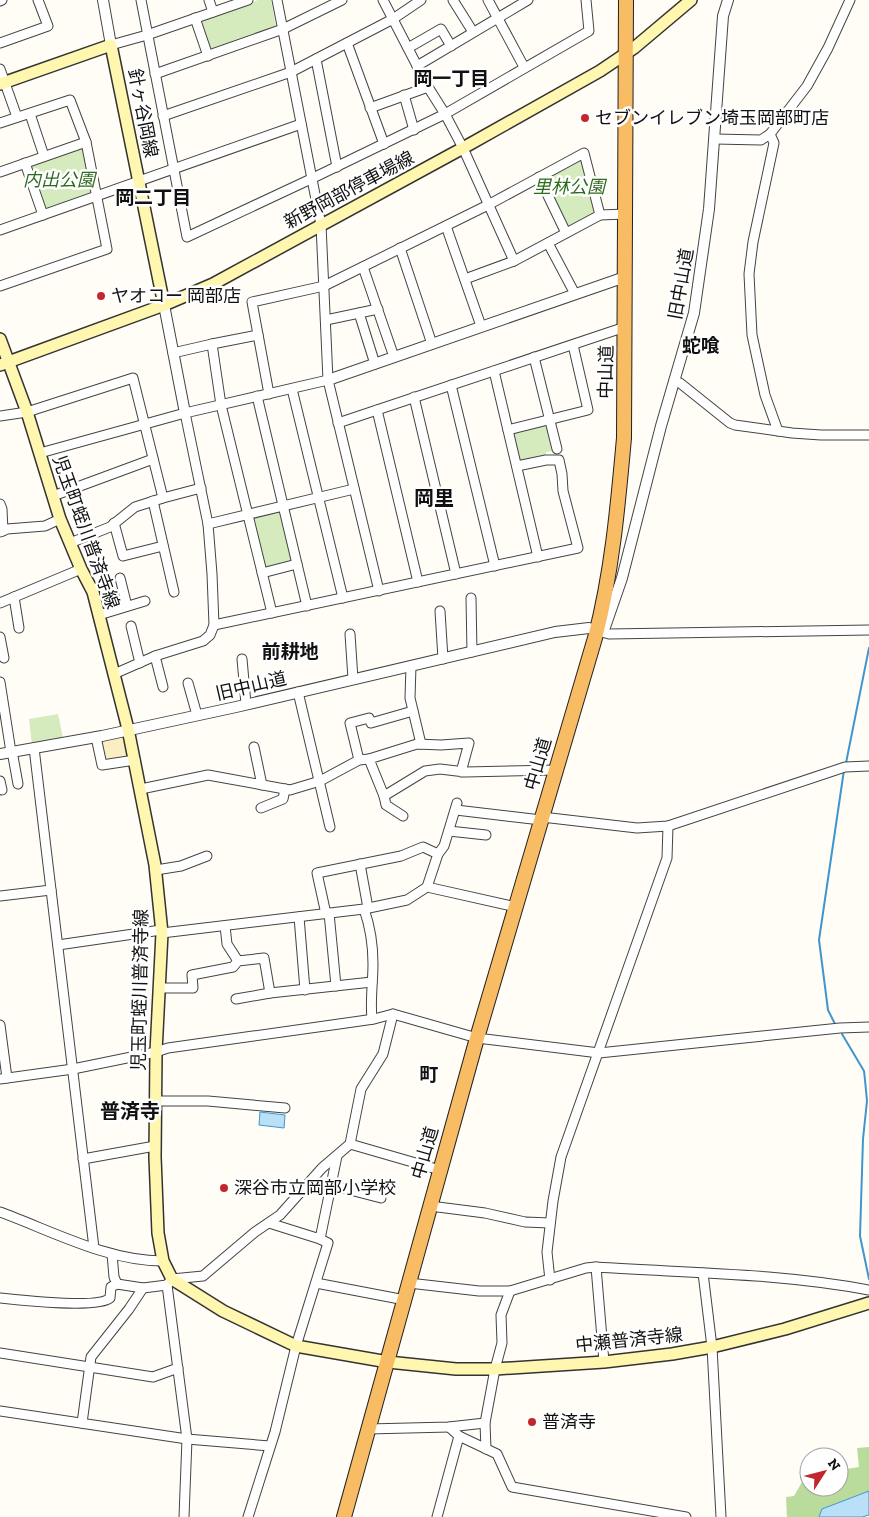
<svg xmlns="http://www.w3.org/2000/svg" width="869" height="1517" font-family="'Zilla Slab','Noto Sans JP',serif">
	<rect width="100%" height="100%" fill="#fffdf5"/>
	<g fill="#d5ebbd">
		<path d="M258,0H271L276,27L210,52L199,21Z"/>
		<path d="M81,147L84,148L92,191L91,194L44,210L29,165Z"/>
		<path d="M582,157L596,211L569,228L565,226L543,178Z"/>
		<path d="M547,422L554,451L546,452V457L518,462L512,431Z"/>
		<path d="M281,510L292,561L264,568L252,516Z"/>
		<path d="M58,714L63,738L32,745L29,719Z"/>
	</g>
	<path fill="#b9dc9c" d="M869,1447V1491L822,1509L819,1517H787L786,1497L794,1496L802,1482L809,1480V1487H839V1470L859,1467L857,1448Z"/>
	<path fill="#fbeec1" d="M121,735L126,737L130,757L106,762L99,740Z"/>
	<g fill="#b9e0f7" stroke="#3f96cf">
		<path d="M260,1112L285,1115L284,1128L259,1125Z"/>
		<path d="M869,1491V1515L862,1517H819L822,1509Z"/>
	</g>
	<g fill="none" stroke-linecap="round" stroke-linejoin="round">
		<g stroke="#3f96cf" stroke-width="2">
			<path d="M846,763L869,648"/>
			<path d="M835,1024L828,1010L819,940L844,770"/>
			<path d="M842,1034L864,1071L865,1080L867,1101L863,1139L860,1236L869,1279"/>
		</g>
		<defs>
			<g id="minor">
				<path d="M141,0L187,237L313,178L445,114L589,31L586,0"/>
				<path d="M209,0L213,12"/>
				<path d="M277,0L321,225L328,380L379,591"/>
				<path d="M383,0L428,87L445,114L463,148L514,261"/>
				<path d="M453,0L473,32"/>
				<path d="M488,0L524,67"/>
				<path d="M0,1L2,0"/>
				<path d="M195,18L208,56"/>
				<path d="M0,43L48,26L38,0"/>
				<path d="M347,43L384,144"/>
				<path d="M111,45L147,35L248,0"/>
				<path d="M408,48L441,29L451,46"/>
				<path d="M316,59L337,167"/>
				<path d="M417,66L528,0"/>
				<path d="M0,69L17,117"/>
				<path d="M155,74L283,29L342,0"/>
				<path d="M404,95L414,130"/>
				<path d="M370,108L428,87"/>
				<path d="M30,114L44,156"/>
				<path d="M163,116L291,72L393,19L421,0"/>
				<path d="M0,123L70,100L86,142L107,249L0,286"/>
				<path d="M770,134L774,143L753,242L749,274L752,335L765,395L778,431"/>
				<path d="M715,139L761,140L770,134L807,86L828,48L850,0"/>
				<path d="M25,163L43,215"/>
				<path d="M0,172L86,142"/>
				<path d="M539,177L566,233"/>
				<path d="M446,226L481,326"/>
				<path d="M0,230L301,124"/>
				<path d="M548,243L575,294"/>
				<path d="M400,248L432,344"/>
				<path d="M363,267L394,357"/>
				<path d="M465,279L514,261L600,215L626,214"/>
				<path d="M359,313L375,364"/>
				<path d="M326,320L378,309"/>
				<path d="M258,335L212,344L221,405L272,613"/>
				<path d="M173,353L212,344"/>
				<path d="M534,357L557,449"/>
				<path d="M494,371L538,557"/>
				<path d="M674,381L680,383L730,423L735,425L792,433L821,435H869"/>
				<path d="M451,385L495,566"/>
				<path d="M292,389L343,598"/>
				<path d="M269,394L252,302L324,286L488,205L584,153L600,215"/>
				<path d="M257,396L307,606"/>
				<path d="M414,397L456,574"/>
				<path d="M377,410L418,582"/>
				<path d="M0,416L27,412L133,378L163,498"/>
				<path d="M338,423L625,327"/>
				<path d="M508,430L588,410L573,345"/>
				<path d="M40,453L185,413L328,380"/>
				<path d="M53,496L153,459"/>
				<path d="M153,501L174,592"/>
				<path d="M0,504L2,509L3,531"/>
				<path d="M114,523L123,556L163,546"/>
				<path d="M208,524L354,489"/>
				<path d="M0,532L7,529L45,526L60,519"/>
				<path d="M70,543L110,527L135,507L163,498L201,488"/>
				<path d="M262,573L297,564"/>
				<path d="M120,578L127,606"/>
				<path d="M14,597L19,628"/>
				<path d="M471,598L472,652"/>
				<path d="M0,603L81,569"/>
				<path d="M440,611L443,659"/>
				<path d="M99,615L145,601"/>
				<path d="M214,625L578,548L563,491L562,474L559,460H546L517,466"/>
				<path d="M131,626L140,663"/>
				<path d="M597,631L609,634L869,630"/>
				<path d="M350,634L353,679"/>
				<path d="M0,637L4,658"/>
				<path d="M155,656L163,687"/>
				<path d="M242,659L246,704"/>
				<path d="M411,666L410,698L421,744"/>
				<path d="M114,674L155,656L203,641L210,635L214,625L212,574L208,524L185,413"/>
				<path d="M0,682L11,752"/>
				<path d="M188,683L197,715"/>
				<path d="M298,692L330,827"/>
				<path d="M96,737L102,765L135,760"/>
				<path d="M254,747L262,785"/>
				<path d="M34,748L94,1248"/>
				<path d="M12,751L18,784"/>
				<path d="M359,760L350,723L369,718L371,723L413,711"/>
				<path d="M461,772L469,743L441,745L417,744L369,759L384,796L425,771L440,769L465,772L556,770"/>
				<path d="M0,781L2,790"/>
				<path d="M141,789L208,775L290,790L320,781L359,760L369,759"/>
				<path d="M384,796L386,805L403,816"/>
				<path d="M261,808L283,799L285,789"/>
				<path d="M456,810L541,820"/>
				<path d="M542,817L637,828L668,826L845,767L869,766"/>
				<path d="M449,831L486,835"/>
				<path d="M438,854L444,846L457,803"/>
				<path d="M360,864L368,908"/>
				<path d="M156,870L181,866L207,856"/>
				<path d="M0,896L51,890"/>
				<path d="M364,909C370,926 373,946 373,964C373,982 370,1001 372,1019"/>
				<path d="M329,913L336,986"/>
				<path d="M326,914L317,873L401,856L423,847L438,854L427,887"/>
				<path d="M299,917L305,990"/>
				<path d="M225,926L227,944L238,961"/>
				<path d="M162,933L364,909L407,900L427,887L516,907"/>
				<path d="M58,945L161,930"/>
				<path d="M159,988H193L192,975L233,967L238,961L264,958L270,993"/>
				<path d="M236,999L270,993L372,982"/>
				<path d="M0,1025L7,1078"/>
				<path d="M0,1079L73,1069L156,1052L168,1048L339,1024L374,1019L393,1014L477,1038L599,1053L840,1028L869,1027"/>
				<path d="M156,1101H208L285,1108"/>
				<path d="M350,1144L440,1170"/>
				<path d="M83,1159L155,1146"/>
				<path d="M331,1185L381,1198"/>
				<path d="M430,1206L485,1213L525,1222L550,1223"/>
				<path d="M0,1212C52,1231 107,1261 163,1261"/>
				<path d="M269,1223L320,1239L337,1156"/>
				<path d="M112,1254L114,1277L117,1284L143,1288L167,1285"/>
				<path d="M596,1267L604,1362"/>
				<path d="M703,1273L712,1347L721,1517"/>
				<path d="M550,1280L547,1252L553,1201L561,1157L667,858L668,826"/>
				<path d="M316,1283L405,1300"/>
				<path d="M409,1283L479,1291H510L586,1268L596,1267C687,1273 779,1273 869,1290"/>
				<path d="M0,1298C19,1300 98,1309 110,1298L111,1287L117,1284"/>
				<path d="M0,1353L153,1377L178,1368"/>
				<path d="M0,1411L187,1439L270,1446"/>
				<path d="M82,1423L91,1357L129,1309L143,1288"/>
				<path d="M449,1427L459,1436L497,1454L512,1487L686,1517"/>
				<path d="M368,1429L449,1427L485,1423"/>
				<path d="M486,1449L485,1423L495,1369L502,1343L501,1315L510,1291"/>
				<path d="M184,1517L187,1439L167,1285L172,1279L203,1276L255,1232L280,1215L322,1168L350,1144L361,1089L383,1054L393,1014"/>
				<path d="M248,1517L275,1432L296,1346L328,1243L320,1239"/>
				<path d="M437,1517L459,1436"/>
			</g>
			<g id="tertiary">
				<path d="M103,0L111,45"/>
				<path d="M164,305L185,413"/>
				<path d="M328,380L625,277"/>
				<path d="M0,754L102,736L236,707L555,632L589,628L600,631L605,627L622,578L661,426L694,313L709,209L723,16L728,0"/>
			</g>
			<g id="secondary">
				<path d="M0,84L111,45L164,305"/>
				<path d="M0,339L27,412L60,519L81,569L93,592L128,729L155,865L162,933L156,1052L155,1157L158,1233L163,1261L172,1279L223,1311L296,1346L388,1362L456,1369H495L604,1362L672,1354L712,1347L785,1329L869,1303"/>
				<path d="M0,365L164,305L213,284L463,148L600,71L634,48L691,0"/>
			</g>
			<path id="trunk" d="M344,1517L477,1038L595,638C612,573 618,505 624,438L626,0"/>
		</defs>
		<use href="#minor" stroke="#444" stroke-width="11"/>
		<use href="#tertiary" stroke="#444" stroke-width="12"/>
		<use href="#secondary" stroke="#333" stroke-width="14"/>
		<use href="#trunk" stroke="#222" stroke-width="16"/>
		<use href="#minor" stroke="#fff" stroke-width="9"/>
		<use href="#tertiary" stroke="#fff" stroke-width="10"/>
		<use href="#secondary" stroke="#fff6b0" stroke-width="11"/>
		<use href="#trunk" stroke="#f7bc64" stroke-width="14"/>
	</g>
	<g fill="#c4262e" stroke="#fff" stroke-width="2">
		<circle cx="585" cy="118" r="5"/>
		<circle cx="101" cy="296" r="5"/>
		<circle cx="224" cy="1188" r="5"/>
		<circle cx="532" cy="1422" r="5"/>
	</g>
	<g text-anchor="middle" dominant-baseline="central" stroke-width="5" stroke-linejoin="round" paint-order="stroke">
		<g font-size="18" fill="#111" stroke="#fff">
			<text transform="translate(143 113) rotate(79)">針ヶ谷岡線</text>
			<text transform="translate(349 190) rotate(-28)">新野岡部停車場線</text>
			<text transform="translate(681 284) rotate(-80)">旧中山道</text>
			<text transform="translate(606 372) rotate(-89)">中山道</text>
			<text transform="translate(86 532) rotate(70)">児玉町蛭川普済寺線</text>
			<text transform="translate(251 686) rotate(-13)">旧中山道</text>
			<text transform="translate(538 764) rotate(-74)">中山道</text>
			<text transform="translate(140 990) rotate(-89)">児玉町蛭川普済寺線</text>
			<text transform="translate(425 1153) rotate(-74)">中山道</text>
			<text transform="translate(629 1340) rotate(-6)">中瀬普済寺線</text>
		</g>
		<g font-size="18" fill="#111" stroke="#fff" text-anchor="start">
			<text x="595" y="118">セブンイレブン埼玉岡部町店</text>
			<text x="111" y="296">ヤオコー 岡部店</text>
			<text x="234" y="1188">深谷市立岡部小学校</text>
			<text x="542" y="1422">普済寺</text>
		</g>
		<g font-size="18" font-style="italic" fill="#2f6b1f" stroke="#fff">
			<text x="59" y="180">内出公園</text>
			<text x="569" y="187">里林公園</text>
		</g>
		<g font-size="19" font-weight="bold" fill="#111" stroke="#fff">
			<text x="451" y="78">岡一丁目</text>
			<text x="153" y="197">岡二丁目</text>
			<text x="701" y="345">蛇喰</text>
			<text x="290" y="651">前耕地</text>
			<text x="429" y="1074">町</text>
		</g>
		<g font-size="20" font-weight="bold" fill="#111" stroke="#fff">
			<text x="434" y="498">岡里</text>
			<text x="130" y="1111">普済寺</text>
		</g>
	</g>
	<g transform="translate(824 1472) rotate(54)"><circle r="24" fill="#ffffff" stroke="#a0a0a0"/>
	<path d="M0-4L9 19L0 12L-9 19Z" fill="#c4262e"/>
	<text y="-8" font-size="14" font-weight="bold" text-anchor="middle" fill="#111111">N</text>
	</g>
</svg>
